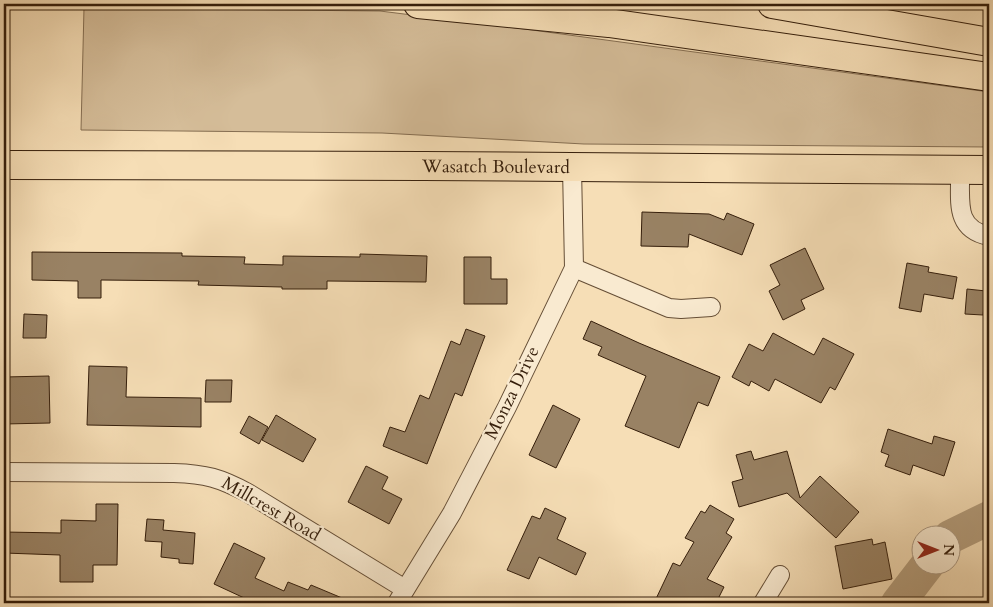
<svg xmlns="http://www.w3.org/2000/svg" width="993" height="607" font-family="Cardo,serif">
	<rect width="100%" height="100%" fill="#f6deb6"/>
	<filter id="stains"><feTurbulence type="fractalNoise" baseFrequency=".004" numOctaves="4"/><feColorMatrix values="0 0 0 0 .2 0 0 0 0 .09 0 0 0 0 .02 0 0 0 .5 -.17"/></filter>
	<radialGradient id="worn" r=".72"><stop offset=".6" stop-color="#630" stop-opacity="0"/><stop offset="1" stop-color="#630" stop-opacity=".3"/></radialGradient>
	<path fill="#d5bd99" stroke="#856e52" d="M84,8L380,11L532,30L989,92V147L584,144L382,133L81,130Z"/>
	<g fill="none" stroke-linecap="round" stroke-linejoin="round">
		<g stroke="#b49d7c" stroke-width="34">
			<path d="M950,537L989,518"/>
			<path d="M898,603L928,564"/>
		</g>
	</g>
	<g fill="#998264" stroke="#351e0b">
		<path d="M642,212L709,214L724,220L727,213L754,224L742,255L689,234L688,247L641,246Z"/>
		<path d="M805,248L824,289L801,300L805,309L783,320L769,291L780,285L770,265Z"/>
		<path d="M32,252L182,253V256L245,257L244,264L283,265V256L360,257V254L427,256L426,282L327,281V289H282V287L198,285L199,281L101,280V298H78V281L32,280Z"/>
		<path d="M464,257H491V279H507V304H464Z"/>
		<path d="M907,263L929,267L928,272L957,277L953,299L924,294L921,312L899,308Z"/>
		<path d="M967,289L986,291L983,315L965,314Z"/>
		<path d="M24,314L47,315L46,338H23Z"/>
		<path d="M591,321L639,343L720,377L708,406L698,402L679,448L625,426L646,376L598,355L602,347L583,339Z"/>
		<path d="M466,329L485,336L462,396L455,393L427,464L383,446L390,427L405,432L420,395L429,399L451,341L460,345Z"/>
		<path d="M773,333L814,355L823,338L854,354L835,390L830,387L821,403L775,379L769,391L751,381L749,386L732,377L749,344L763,351Z"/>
		<path d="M89,366L127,367L126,397L201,398V427L87,425Z"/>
		<path d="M49,376L50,423L4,424V377Z"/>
		<path d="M206,380H232L231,402H205Z"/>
		<path d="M553,405L580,419L556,468L529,455Z"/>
		<path d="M276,415L316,439L303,462L262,440Z"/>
		<path d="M249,416L268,427L259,444L240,433Z"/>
		<path d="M888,429L932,444L934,436L955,442L944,476L913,465L910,475L885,466L889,455L881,452Z"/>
		<path d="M751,451L754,460L787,451L800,498L820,476L859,512L836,538L787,493L739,507L732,482L743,479L736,455Z"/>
		<path d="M366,466L388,477L382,489L402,499L389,524L348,502Z"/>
		<path d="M96,504H118L117,565H93V582H60V555L4,553V532L61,533V520L96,521Z"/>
		<path d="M710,505L734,519L726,533L732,537L707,579L724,587L716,603H654L673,563L680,566L694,542L685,538L701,511L705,513Z"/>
		<path d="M545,508L566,518L557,539L586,553L576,575L539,557L529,579L507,570L532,516L540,519Z"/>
		<path d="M147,519L164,520L163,530L195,533L193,564L179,563V559L161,557L162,542L145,541Z"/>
		<path d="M872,539L873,545L885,542L892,579L843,589L835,546Z"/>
		<path d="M234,543L265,558L255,578L284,591L288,582L308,590L311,585L354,603H255L214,584Z"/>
	</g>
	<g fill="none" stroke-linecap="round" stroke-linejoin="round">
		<defs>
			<g id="street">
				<path d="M960,170C961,199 953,229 989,236"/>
				<path d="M574,268L669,308L681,309L711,307"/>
				<path d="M4,472L174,473C206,474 220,478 248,493L405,589"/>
				<path d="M397,603L452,513L507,407L574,268L572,167"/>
				<path d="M763,603L780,575"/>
			</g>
			<g id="primary">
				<path id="s1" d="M4,165L423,166L989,170"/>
			</g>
			<g id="highway">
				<path d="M418,4L609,23L989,77"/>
				<path d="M772,4L989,42"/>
			</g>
		</defs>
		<use href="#street" stroke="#654e36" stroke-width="20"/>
		<use href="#primary" stroke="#351e0b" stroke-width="30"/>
		<use href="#highway" stroke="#351e0b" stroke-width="30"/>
		<use href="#street" stroke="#f9ead0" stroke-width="18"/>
		<use href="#primary" stroke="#f6deb6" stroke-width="28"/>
		<use href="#highway" stroke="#f6deb6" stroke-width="28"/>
	</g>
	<g text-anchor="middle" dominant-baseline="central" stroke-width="4.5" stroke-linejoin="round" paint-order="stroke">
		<g font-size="18" fill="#351e0b" stroke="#f9ead0">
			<text stroke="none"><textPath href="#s1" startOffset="492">Wasatch Boulevard</textPath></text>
			<text transform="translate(512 393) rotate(-64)">Monza Drive</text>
			<text transform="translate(271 509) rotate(30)">Millcrest Road</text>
		</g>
	</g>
	<rect width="993" height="607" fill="none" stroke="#f6deb6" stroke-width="20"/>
	<rect x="5" y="5" width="983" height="597" fill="none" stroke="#351e0b" stroke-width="2.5"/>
	<rect x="10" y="10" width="973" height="587" fill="none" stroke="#351e0b"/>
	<g transform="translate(936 550) rotate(90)"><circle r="24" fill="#f9ead0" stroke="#ab9881"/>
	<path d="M0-4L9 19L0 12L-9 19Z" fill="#8f2418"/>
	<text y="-8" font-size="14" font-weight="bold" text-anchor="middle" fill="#351e0b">N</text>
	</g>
	<rect width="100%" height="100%" filter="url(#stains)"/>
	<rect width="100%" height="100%" fill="url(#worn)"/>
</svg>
